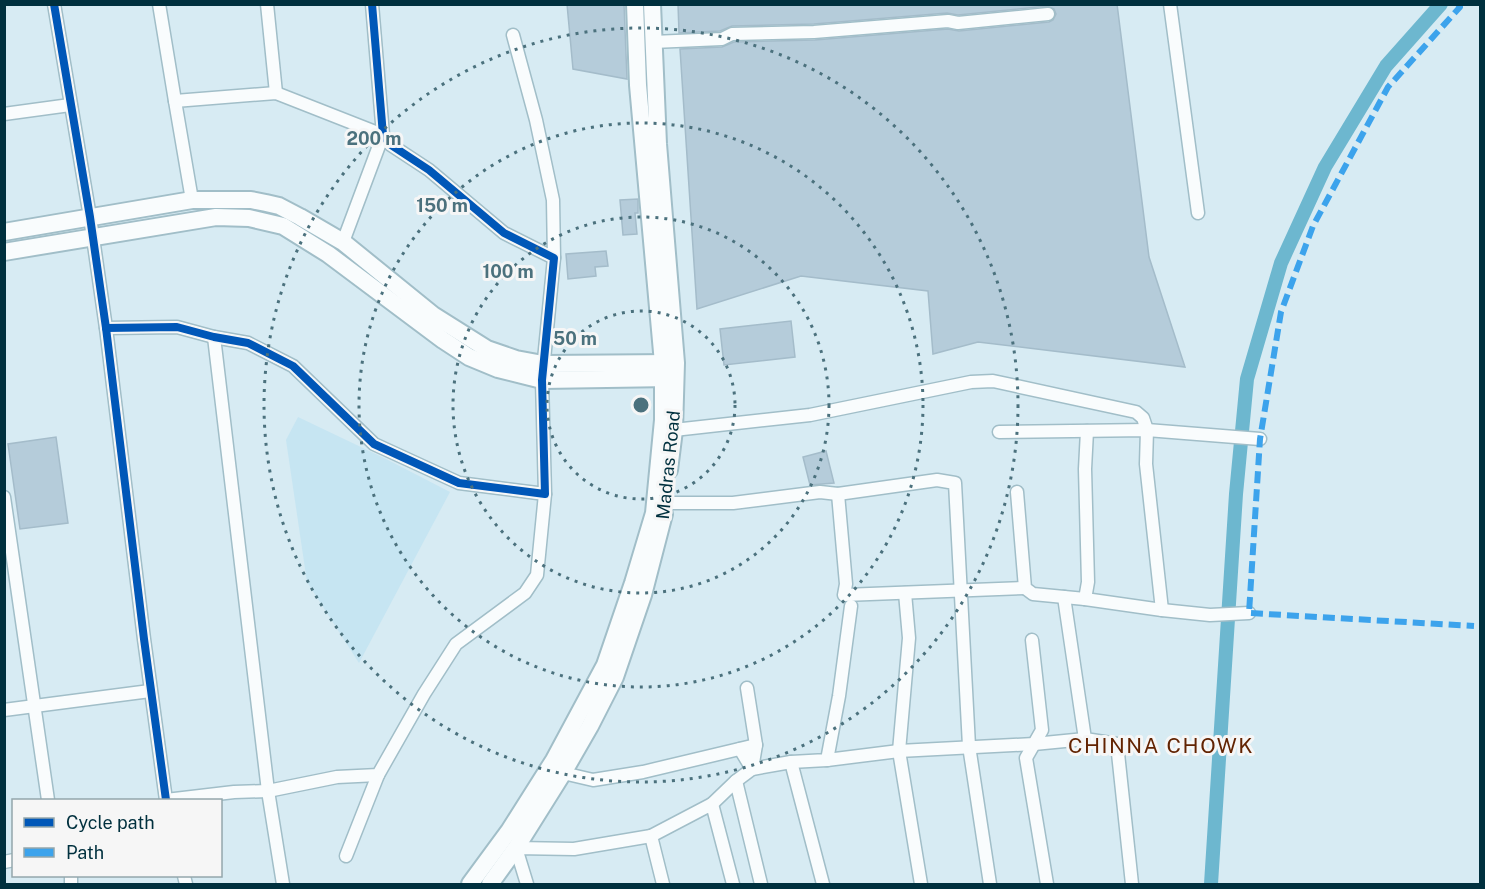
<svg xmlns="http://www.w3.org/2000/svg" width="1485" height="889" font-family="'Public Sans',sans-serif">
	<rect width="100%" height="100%" fill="#d7ebf3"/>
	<path fill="#c6e5f2" d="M298,417L386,459L450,492L359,663L307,582L286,440Z"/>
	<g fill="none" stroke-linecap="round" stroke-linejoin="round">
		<path stroke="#6db7cf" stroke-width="14" d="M1211,884L1236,494L1247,379L1281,263L1325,167L1386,66L1441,4"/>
	</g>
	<g fill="#b5ccda" stroke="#a4bcca" stroke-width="1.5">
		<path d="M567,4H624L627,79L573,69Z"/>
		<path d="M678,4H1117L1149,257L1185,367L978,342L933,354L928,291L801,276L697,309L680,49L722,47L734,42L815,40L948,29L959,31L1049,22L1053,20L1056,14L1054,9L1047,6L958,15L947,13L814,24L732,26L720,31L679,33Z"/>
		<path d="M638,199V213H635L637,234L623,235L620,200Z"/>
		<path d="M606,251L608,266L595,267L596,276L568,279L566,254Z"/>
		<path d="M791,321L795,357L724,365L720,329Z"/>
		<path d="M56,437L68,523L20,529L8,444Z"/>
		<path d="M826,451L834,483L810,485L803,457Z"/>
	</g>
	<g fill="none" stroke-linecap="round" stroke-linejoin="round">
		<defs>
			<g id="street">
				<path d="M54,4L90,217L106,328L144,639L166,800"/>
				<path d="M159,4L175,101"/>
				<path d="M267,4L276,93"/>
				<path d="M1170,4L1198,213"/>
				<path d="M513,35L536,120L553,200L554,258"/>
				<path d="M653,42L722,39L732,34L814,32L948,21L958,23L1048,14"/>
				<path d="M4,114L70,105"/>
				<path d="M192,200L175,101L276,93L383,135L343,242"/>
				<path d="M106,328L177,327L214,337L248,343L293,366L374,444L459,483L545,494L542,380L554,258L504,233L429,170L391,145L383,135L372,4"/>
				<path d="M214,337L268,791L283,884"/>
				<path d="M674,430L810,415L971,382L993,381L1136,412L1143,418L1147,430L1146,464L1162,610"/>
				<path d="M999,432L1147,430L1260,439"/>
				<path d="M1017,492L1025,588L1033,594L1085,599L1162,610L1210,615L1249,613"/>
				<path d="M838,494L846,584L844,595L1025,588"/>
				<path d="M4,497L48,800"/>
				<path d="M665,503H733L820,492L838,494L937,480L955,483L969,746L990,884"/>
				<path d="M905,593L909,638L899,751L921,884"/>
				<path d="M1064,597L1085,739L1117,744L1132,884"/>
				<path d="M1085,599L1088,582L1085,469L1087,431"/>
				<path d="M1032,640L1042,730L1026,758L1047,884"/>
				<path d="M4,710L150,691"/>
				<path d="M740,749L752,769L756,745L747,688"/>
				<path d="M827,760L899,751L1034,744L1085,739"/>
				<path d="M791,762L823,884"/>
				<path d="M560,769L563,773L593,780L643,772L756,745"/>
				<path d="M736,781L752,769L791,762L827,760L839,696L851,606"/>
				<path d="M166,800L234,792L268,791L337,777L378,775L424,694L456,644L525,593L537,575L545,494"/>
				<path d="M712,804L736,781L761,884"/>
				<path d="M346,856L378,775"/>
				<path d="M4,862L14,860"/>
				<path d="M71,876V884"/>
				<path d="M184,876L186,884"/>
				<path d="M527,884L516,848L574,849L651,836"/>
				<path d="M663,884L651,836L712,804L733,884"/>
			</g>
			<g id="secondary">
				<path d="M652,4L658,144L676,363L674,430L669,470"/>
				<path d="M4,232L192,200H251L266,203L279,206L300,217L343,242L433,315L487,349L516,359L543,364L673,363"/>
				<path d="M4,252L216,217L249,218L283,226L328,254L443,340L469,357L498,369L542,380L672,378"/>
				<path d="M470,884L509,831L554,760L605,665L633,583L654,513L663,420V363L638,85L635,4"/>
				<path d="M490,884L516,848L563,773L590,726L615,677L643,595L664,514"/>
			</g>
		</defs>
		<use href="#street" stroke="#a1bec8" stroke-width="15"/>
		<use href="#secondary" stroke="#a1bec8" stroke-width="20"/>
		<use href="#street" stroke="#f9fcfd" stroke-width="12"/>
		<use href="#secondary" stroke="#f9fcfd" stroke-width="16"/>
		<path stroke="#3ca3ec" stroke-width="6" stroke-dasharray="12 6" stroke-linecap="butt" d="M1458,4L1460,7L1388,87L1313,226L1281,312L1260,439L1249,613L1474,626"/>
		<defs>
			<g id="cycleway">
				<path d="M54,4L90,217L106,328L144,639L166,800"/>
				<path d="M106,328L177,327L214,337L248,343L293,366L374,444L459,483L545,494L542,380L554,258L504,233L429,170L391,145L383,135L372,4"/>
			</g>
		</defs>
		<use href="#cycleway" stroke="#f6f6f6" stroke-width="11"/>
		<use href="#cycleway" stroke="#0057b8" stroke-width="8"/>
	</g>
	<g fill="none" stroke="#4b717d" stroke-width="3" stroke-dasharray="3 6">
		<circle cx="641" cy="405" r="94"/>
		<circle cx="641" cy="405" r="188"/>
		<circle cx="641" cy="405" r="282"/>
		<circle cx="641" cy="405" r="377"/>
	</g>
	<g text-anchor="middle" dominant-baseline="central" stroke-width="6" stroke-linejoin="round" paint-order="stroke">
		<g font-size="18" fill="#00303e" stroke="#f6f6f6">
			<text transform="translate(668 465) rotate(-84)">Madras Road</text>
		</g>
		<g font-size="21" letter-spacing="1.5" fill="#622302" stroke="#f6f6f6">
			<text x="1161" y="745">CHINNA CHOWK</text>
		</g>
	</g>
	<circle cx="641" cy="405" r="9" fill="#4b717d" stroke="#f6f6f6" stroke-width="3"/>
	<g font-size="18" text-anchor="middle" font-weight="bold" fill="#4b717d" stroke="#f6f6f6" stroke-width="6" stroke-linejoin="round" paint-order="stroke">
		<text x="374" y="145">200 m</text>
		<text x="442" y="212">150 m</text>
		<text x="508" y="278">100 m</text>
		<text x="575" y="345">50 m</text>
	</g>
	<rect width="1485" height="889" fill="none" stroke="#00303e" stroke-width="12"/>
	<rect x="12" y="799" width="210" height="78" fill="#f6f6f6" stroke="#94a7ac" stroke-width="1.5"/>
	<rect x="24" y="818" width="30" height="9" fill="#0057b8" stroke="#94a7ac" stroke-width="1.5"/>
	<text x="66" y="829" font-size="18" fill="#00303e">Cycle path</text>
	<rect x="24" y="848" width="30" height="9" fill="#3ca3ec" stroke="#94a7ac" stroke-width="1.5"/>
	<text x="66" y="859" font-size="18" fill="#00303e">Path</text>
</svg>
